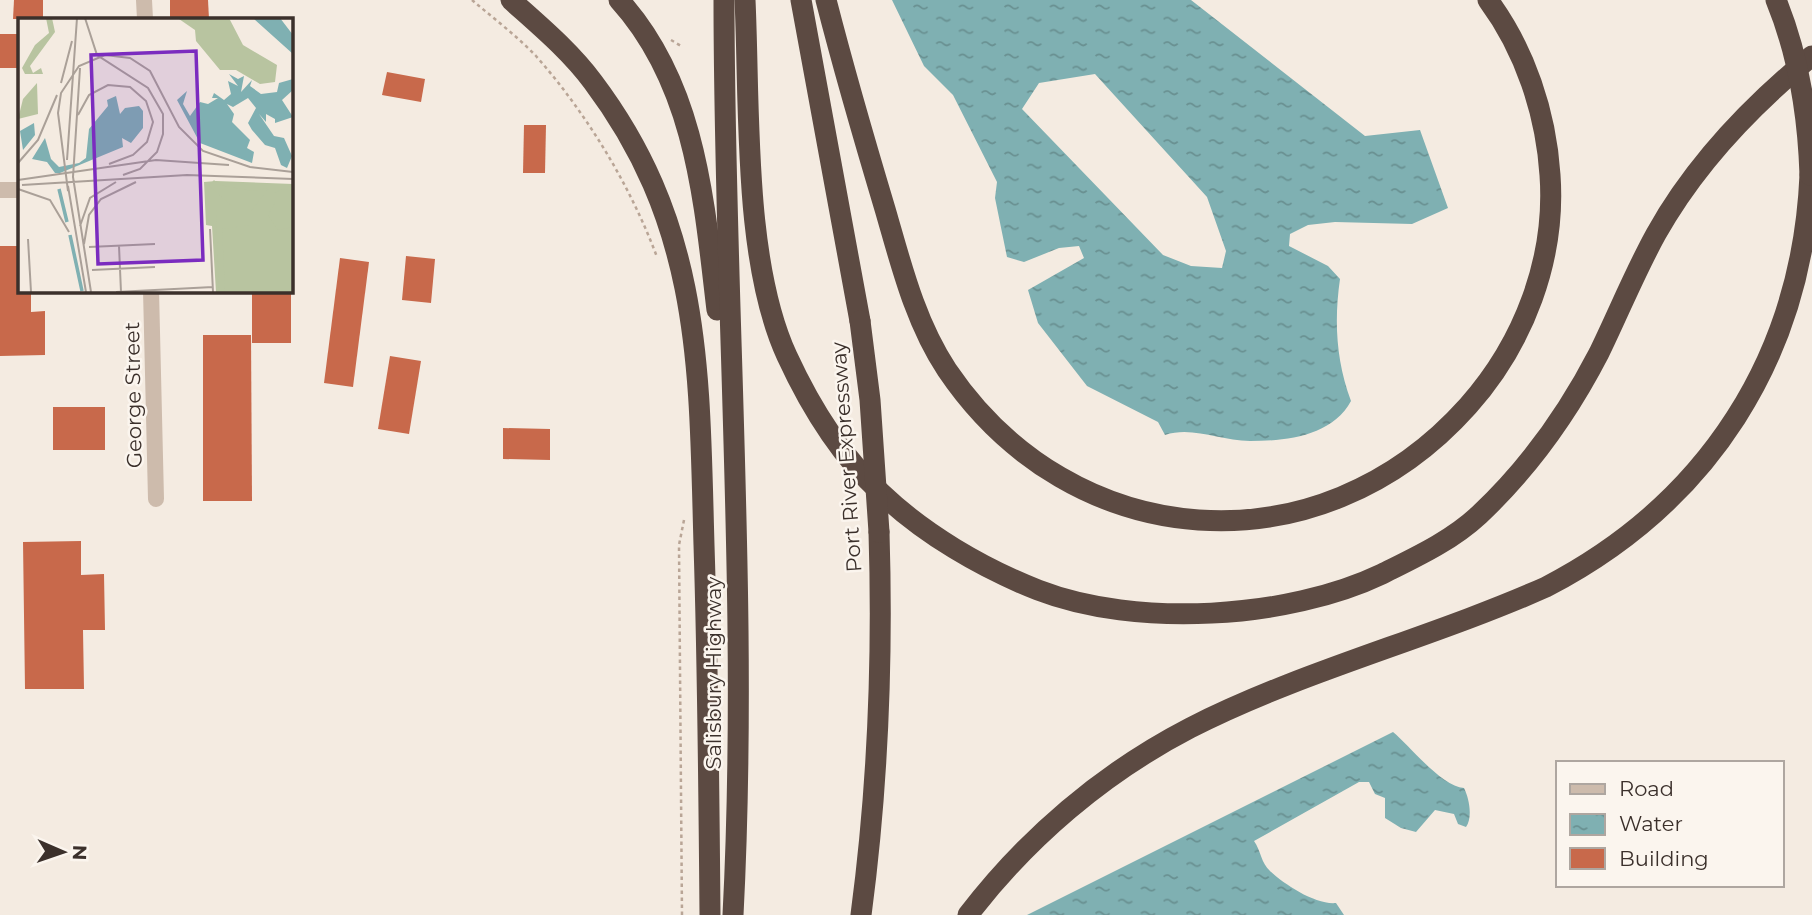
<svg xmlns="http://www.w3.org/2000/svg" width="1812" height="915" font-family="Montserrat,sans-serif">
	<defs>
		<pattern id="water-ripples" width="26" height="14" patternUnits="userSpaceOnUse" patternTransform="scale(1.75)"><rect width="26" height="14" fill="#7fb0b2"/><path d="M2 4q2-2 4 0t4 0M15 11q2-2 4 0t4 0" fill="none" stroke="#699091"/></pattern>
	</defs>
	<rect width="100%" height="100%" fill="#f4ebe1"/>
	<g fill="url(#water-ripples)" fill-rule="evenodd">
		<path d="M892,0H1191L1365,136L1420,130L1448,208L1412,224L1335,222L1308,225L1290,234L1289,246L1328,266L1340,279C1334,321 1336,360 1351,401C1332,436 1287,441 1250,441C1220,441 1193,426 1165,435L1158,422L1087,386L1038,323L1028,290L1084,258L1079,246L1059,248L1024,262L1007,257L995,198L997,182L953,95L924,66ZM1095,74L1207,197L1226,251L1222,268L1191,266L1163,255L1022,109L1039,83Z"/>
		<path d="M1393,732C1410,746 1442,787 1464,788C1469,798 1473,817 1466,827L1458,824L1454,814L1435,810L1416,832L1401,828L1385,818V798L1375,794L1369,782H1359L1254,841C1261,851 1261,863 1270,871C1285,885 1316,905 1336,903L1344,915H1027Z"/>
	</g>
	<g fill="#c8694b">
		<path d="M14,0H43V19H13Z"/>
		<path d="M170,0H208L209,19H170Z"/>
		<rect x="0" y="34" width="19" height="34"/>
		<path d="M387,72L425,79L421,102L382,95Z"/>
		<path d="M524,125H546L545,173H523Z"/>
		<path d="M0,246H19V290H31V312L45,311V355L0,356Z"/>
		<path d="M406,256L435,259L431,303L402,300Z"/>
		<path d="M340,258L369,262L353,387L324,383Z"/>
		<rect x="252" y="290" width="39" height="53"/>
		<path d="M203,335H251L252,501H203Z"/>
		<path d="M390,356L421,361L409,434L378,429Z"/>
		<rect x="53" y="407" width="52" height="43"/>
		<path d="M503,428L550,429V460L503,459Z"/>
		<path d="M81,541V575L104,574L105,630H83L84,689H25L23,542Z"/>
	</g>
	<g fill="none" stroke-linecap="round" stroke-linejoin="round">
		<g stroke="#b9a596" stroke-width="2.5" stroke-dasharray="3.5 3.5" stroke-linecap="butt">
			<path d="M472,0C493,18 517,36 536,56C587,114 630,185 657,257"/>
			<path d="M671,40L681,46"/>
			<path d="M682,915L679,545L684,520"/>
		</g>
		<g stroke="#cdbbac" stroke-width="16">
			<path d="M144,0L145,19"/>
			<path d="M0,190H19"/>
			<path d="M151,290L156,499"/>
		</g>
		<g stroke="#5c4a42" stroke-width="21">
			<path d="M511,0C540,26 570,51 593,82C703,228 699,372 704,545C708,668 709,792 710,915"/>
			<path d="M619,0C696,85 704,201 717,310"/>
			<path d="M724,0C724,305 749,610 733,915"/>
			<path d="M745,0C750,106 743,261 787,356C810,406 841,456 881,493C924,534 982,568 1038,590C1136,628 1288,619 1382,574C1416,557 1451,541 1479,515C1528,469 1568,413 1599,353C1618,314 1635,272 1656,234C1694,166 1752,105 1812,56"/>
			<path d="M801,0L860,321"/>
			<path d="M826,0C844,70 864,139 885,209C901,264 915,322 947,370C1072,555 1319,573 1468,406C1524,343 1556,259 1550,175C1546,113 1525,50 1488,0"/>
			<path d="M861,915C878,787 883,661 879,532"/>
			<path d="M968,915C1027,838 1103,773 1190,728C1304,670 1429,639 1546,587C1708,503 1802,357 1810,175"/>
		</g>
		<g stroke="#5c4a42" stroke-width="21">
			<path d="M1776,0C1799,56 1808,114 1810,175"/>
			<path d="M860,321L870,400L879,532"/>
		</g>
	</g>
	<g text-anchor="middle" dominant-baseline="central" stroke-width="5" stroke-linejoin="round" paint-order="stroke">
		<g font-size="21" fill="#3b302b" stroke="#fbf5ee">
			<text transform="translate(133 395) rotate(-91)">George Street</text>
			<text transform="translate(846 457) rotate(-94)">Port River Expressway</text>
			<text transform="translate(713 673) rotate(-90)">Salisbury Highway</text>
		</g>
	</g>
	<g transform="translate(18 18)">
		<rect width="275" height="275" fill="#f4ebe1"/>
		<path d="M198,163L275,166V274H198L194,208L188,207L186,164Z" fill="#b8c4a0"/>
		<path d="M28,0H34L37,14L12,48L15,55L23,50L25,56H7L4,50L17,27L31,15ZM147,0H211L225,27L259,47L257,64L242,66L218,52H202L178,23L177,12L161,1ZM19,65L20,96L0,101L5,81ZM196,162L201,167L234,173L251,170L233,193V207L204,211L207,274H201L198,192L214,188L191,168ZM265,171L275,173V209L260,212L250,197L258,183L256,175Z" fill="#b8c4a0"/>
		<path d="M235,0H262L275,17V36ZM211,56L220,61L226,58L223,74L234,62L232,68L243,76L259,74L261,65L275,61V72L264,82L275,99L257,105V101L248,96V104L241,96L256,118L266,120L274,138L269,150L263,147L257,130L247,127L234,112L230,105L238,90L230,80L215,89L209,86L216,96L214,104L232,122L229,130L236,134L234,145L182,125L159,82L169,73L165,86L172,98L182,84L190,86L200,80H194L196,75L206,82L213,76L210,63L220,68ZM98,78L102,96L107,90L121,88L125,93V110L113,125L104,120L105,129L42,155H37L29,144L14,141L27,120L33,141L41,149L61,145L68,140L71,111L90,88L89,82ZM16,105L17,117L5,132L2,113Z" fill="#7fb0b2"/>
		<path fill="none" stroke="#7fb0b2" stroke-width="3.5" d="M41,171L49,204M52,217L64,273"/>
		<path fill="none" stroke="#aaa098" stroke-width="2" d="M67,0L79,37L130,70L145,96V116L139,134L122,151L105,157M62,50L55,159L73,274M43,65L54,23M60,97L71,77L90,67L112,69L128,83L135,104L129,124L115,137L91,146M49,142L59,0M0,145L20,122L39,77M0,162L138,142L211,147M4,167L169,157L275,161M50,168L68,274M0,171L32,182L51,214M50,173L40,95L43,75L61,48L87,37L112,40L132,53L161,109L185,133L232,149L275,154M62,208L72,180L98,164M192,211L195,274M10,221L13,274M66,226L71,197L83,181L118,164M101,228L103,274M71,229L137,226M74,252L137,249M98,274L195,269"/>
		<path fill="#7b2cbf" fill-opacity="0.15" stroke="#7b2cbf" stroke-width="3.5" d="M178,33L185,242L80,246L73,37Z"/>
		<rect width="275" height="275" fill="none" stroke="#3b302b" stroke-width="3.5"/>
	</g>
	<rect x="1556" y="761" width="228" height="126" fill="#fbf5ee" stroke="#aea6a0" stroke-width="2"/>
	<rect x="1570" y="784" width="35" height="10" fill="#cdbbac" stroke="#aea6a0" stroke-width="2"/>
	<text x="1619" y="796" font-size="21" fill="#3b302b">Road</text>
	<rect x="1570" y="814" width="35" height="21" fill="url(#water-ripples)" stroke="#aea6a0" stroke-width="2"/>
	<text x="1619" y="831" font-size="21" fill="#3b302b">Water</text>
	<rect x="1570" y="848" width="35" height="21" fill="#c8694b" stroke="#aea6a0" stroke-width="2"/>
	<text x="1619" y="866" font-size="21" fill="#3b302b">Building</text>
	<g transform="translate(63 852) rotate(92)" stroke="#fbf5ee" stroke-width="5" paint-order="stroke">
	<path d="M0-5L12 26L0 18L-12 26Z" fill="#3b302b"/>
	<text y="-10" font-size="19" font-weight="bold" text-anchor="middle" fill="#3b302b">N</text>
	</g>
</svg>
